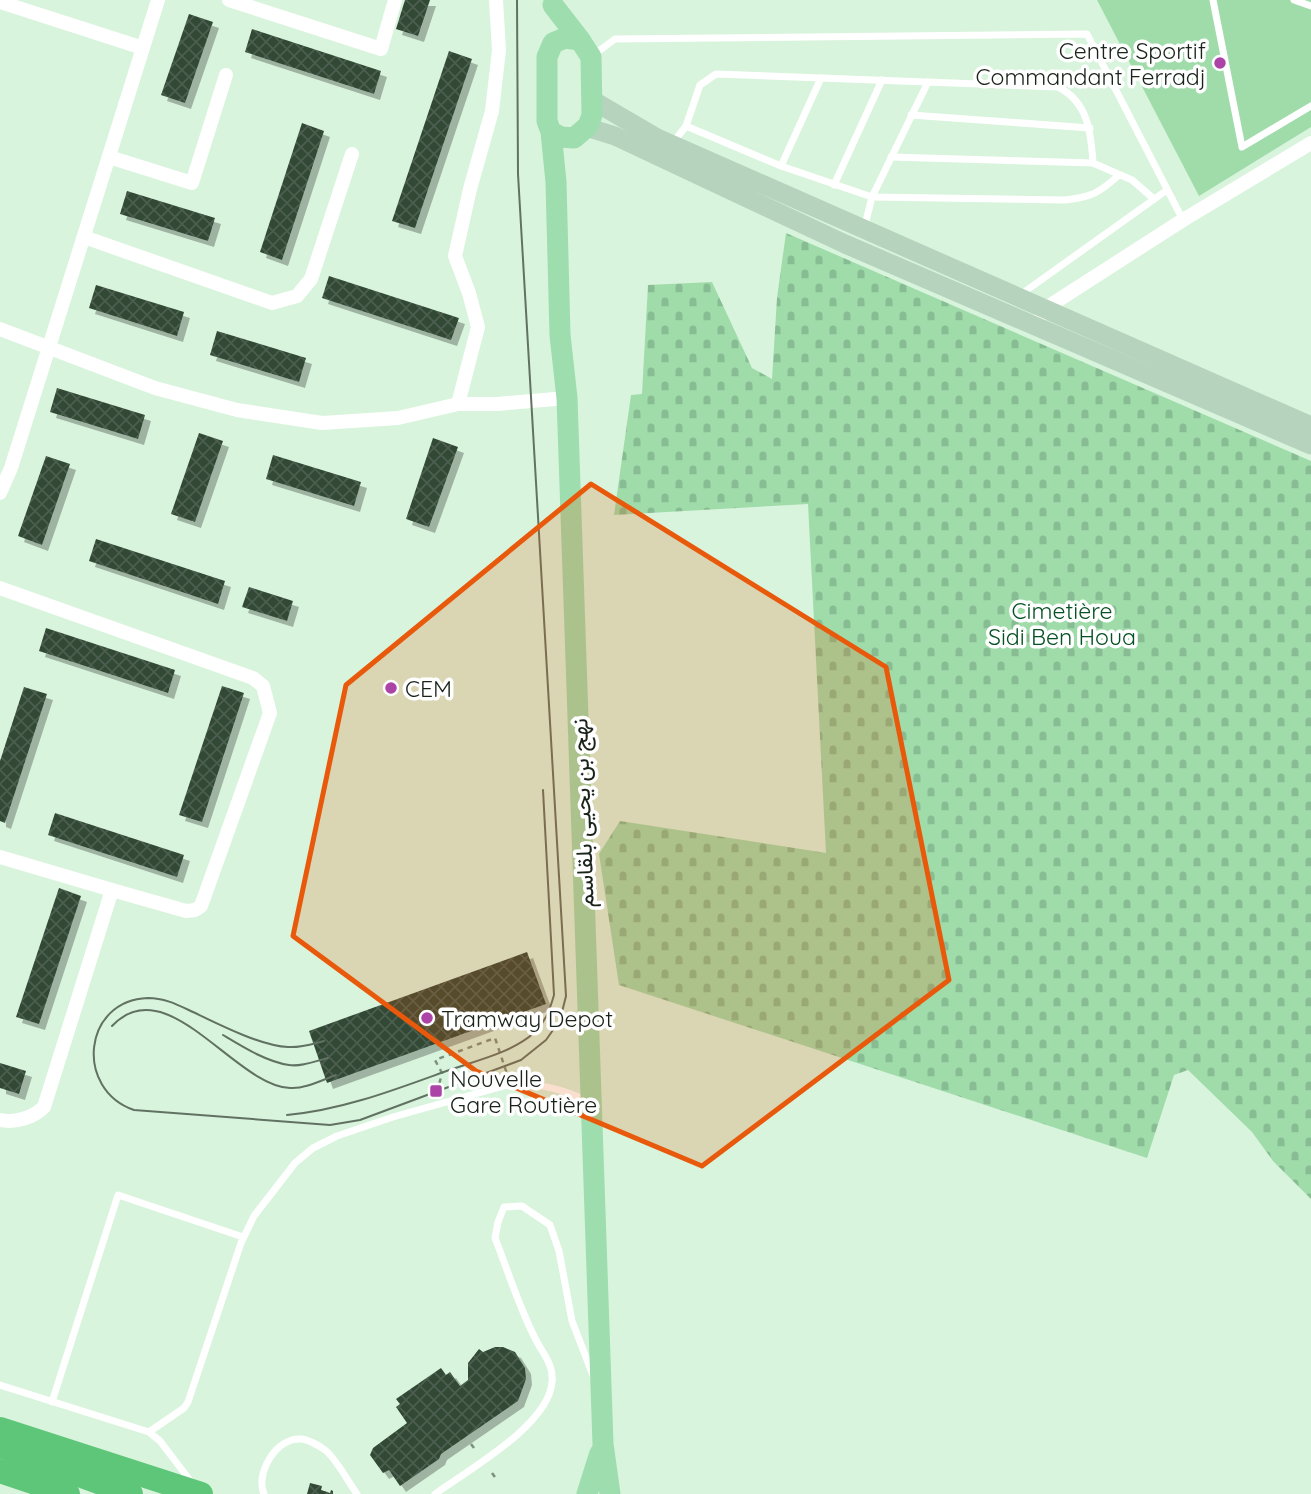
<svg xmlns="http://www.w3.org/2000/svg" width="1311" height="1494" font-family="Quicksand,Vazirmatn,sans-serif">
	<defs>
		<pattern id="cemetery-stones" width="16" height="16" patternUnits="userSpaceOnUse" patternTransform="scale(1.75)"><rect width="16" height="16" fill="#9fdcaa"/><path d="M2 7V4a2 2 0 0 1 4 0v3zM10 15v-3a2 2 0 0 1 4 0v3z" fill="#88bc92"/></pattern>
		<pattern id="building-cross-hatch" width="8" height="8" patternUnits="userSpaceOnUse" patternTransform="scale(1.75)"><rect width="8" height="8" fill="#314835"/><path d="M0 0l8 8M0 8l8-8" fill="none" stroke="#4c5f50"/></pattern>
		<filter id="shadow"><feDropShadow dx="6" dy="6" stdDeviation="0" flood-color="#0004"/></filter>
	</defs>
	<rect width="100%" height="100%" fill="#d8f4dc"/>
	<path fill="url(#cemetery-stones)" d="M786,233L1311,461V1199L1273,1161L1252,1132L1188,1070L1174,1075L1147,1158L619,985L599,854L620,821L826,853L808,504L614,515L631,395L642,394L648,285L712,282L752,368L772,379L777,298Z"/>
	<path fill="#9fdcaa" d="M1097,0H1311V127L1199,196Z"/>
	<g fill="url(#building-cross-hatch)" filter="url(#shadow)">
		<path d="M405,0H430L418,36L396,29Z"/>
		<path d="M189,14L213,22L185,103L161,95Z"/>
		<path d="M252,29L381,71L374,94L245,52Z"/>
		<path d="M449,51L472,59L415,228L392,221Z"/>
		<path d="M302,123L324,131L282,260L260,252Z"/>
		<path d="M127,191L215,218L208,241L120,214Z"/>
		<path d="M329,276L459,318L451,340L322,298Z"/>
		<path d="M96,285L184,312L177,336L89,308Z"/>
		<path d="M217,331L306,358L299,382L210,355Z"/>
		<path d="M57,388L145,415L138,439L50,412Z"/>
		<path d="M199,433L223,441L195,522L171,514Z"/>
		<path d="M433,438L458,447L429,527L406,519Z"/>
		<path d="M273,455L361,482L354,506L266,479Z"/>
		<path d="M46,456L70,464L42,545L18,536Z"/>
		<path d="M96,539L225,581L218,604L89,561Z"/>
		<path d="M249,587L293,601L287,621L242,607Z"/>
		<path d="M46,628L175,670L168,693L39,651Z"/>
		<path d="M222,686L244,693L202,822L179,815Z"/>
		<path d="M24,687L47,694L5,823L0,821V761Z"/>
		<path d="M55,813L184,855L177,877L48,835Z"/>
		<path d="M59,888L81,896L39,1024L16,1017Z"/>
		<path d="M527,952L546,1004L327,1083L309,1031Z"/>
		<path d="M0,1063L26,1071L19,1094L0,1088Z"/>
		<path d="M495,1347H503L515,1352L525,1368L526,1379L518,1401L441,1454L439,1459L400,1486L389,1470L383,1473L370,1455L373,1448L407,1423L396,1407L400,1404L396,1399L441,1368L446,1375L450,1372L460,1386L468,1380V1363L479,1349L483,1352Z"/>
		<path d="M310,1483L322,1486L321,1490L330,1493L331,1490L333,1491V1494H307Z"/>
	</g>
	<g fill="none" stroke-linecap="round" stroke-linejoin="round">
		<g stroke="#7d907f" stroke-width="2.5" stroke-dasharray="5 5" stroke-linecap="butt">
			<path d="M437,1093L442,1073L435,1060L495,1038L507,1074"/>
			<path d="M471,1444L477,1452"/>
			<path d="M492,1473L497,1480"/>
		</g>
		<g stroke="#fff" stroke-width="7">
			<path d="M1213,0L1242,147L1311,106"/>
			<path d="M1294,0L1311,6"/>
			<path d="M592,56L615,39L1087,34L1183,220"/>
			<path d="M928,82L872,197L1065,200C1092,197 1099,193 1119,175"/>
			<path d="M911,115L1090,128"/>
			<path d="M686,126L700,85L716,74L1058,87C1088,102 1091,132 1093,163L1132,180L1154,199"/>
			<path d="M672,144L686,126L781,166L872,197L866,221L869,229"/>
			<path d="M891,157L1093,163"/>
			<path d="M781,166L821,78"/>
			<path d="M834,185L882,80"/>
			<path d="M1020,295L1167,190"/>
			<path d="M0,1385L149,1432L160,1441L192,1483"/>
			<path d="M52,1402L118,1195L243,1237"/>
			<path d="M149,1432L184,1408L188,1402L241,1243L254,1216L295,1163L313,1148L337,1136L393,1117L510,1084C538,1083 562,1088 587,1101"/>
			<path d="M264,1494C255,1474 276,1437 301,1439C307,1439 320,1446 325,1450C335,1457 349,1483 357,1494"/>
			<path d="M435,1494C468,1470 549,1425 552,1382C554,1364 542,1353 535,1338C519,1307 508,1271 495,1238L498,1222L504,1207L522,1206L550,1225L559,1251L572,1321L594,1378"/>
		</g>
		<g stroke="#fff" stroke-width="14">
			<path d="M229,0L381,49L395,0"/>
			<path d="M0,2L143,48"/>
			<path d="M109,157L192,183L226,75"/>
			<path d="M84,237L272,303L297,296L311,279L352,154"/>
			<path d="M1041,315L1046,308L1183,220L1311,143"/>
			<path d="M0,329L155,388L237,410L322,423L398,418L458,404H497L567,398"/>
			<path d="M458,404L478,327L469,293L455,256L470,189L492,111L499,50L496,0"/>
			<path d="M0,493L11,468L158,0"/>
			<path d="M0,588L253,678L263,686L270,713L201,906L195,910L186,911L112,890L44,1107C33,1118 15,1123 0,1120"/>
			<path d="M0,857L112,890"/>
		</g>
		<g stroke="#b6d3bd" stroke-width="19">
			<path d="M592,100L657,138L1311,426"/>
			<path d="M586,127L615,136L845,244L1311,445"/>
		</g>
		<g stroke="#9eddae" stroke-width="21">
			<path d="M553,5L580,40"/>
			<path d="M551,132L561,137L574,138L588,126L592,115L591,57L580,40L565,38L553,43L547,57V121L551,132L556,182L560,335L567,398L603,1444L610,1494"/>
			<path d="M587,1494L600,1453"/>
		</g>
		<g stroke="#5ec678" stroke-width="24">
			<path d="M0,1429L201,1494"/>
			<path d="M0,1446L131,1494"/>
			<path d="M0,1471L68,1494"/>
		</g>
		<g stroke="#617263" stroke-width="2">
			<path d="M112,1026C167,968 235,1086 290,1088C305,1089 322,1080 336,1075"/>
			<path d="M223,1035C243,1047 267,1062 289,1065C302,1067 315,1061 328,1058"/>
			<path d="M324,1041C312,1044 301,1048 288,1047C261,1046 218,1024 193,1012C178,1005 165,998 148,998C83,1000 74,1089 134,1110L330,1125L360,1120L521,1060L546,1040L560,1020L566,996L518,174L517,0"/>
			<path d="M287,1115C344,1110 399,1088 452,1069C479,1060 513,1052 535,1032C546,1021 550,1009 554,995L543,790"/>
		</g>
	</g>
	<path fill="#e8590c" fill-opacity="0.2" stroke="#e8590c" stroke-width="5" stroke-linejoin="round" d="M591,484L886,667L949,980L702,1166L476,1071L293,936L346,685Z"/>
	<g fill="#ac43a6" stroke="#fff" stroke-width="2.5">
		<circle cx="1220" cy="63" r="7"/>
		<circle cx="391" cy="688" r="7"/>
		<circle cx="427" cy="1018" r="7"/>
		<rect x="429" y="1084" width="14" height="14" rx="3.5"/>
	</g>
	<g text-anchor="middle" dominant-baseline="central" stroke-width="7" stroke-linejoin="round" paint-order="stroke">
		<g font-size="23" fill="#19231a" stroke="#fff" text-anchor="start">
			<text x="1206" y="50" text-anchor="end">Centre Sportif<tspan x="1206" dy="26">Commandant Ferradj</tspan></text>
			<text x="405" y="688">CEM</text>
			<text x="441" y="1018">Tramway Depot</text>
			<text x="450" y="1078">Nouvelle<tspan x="450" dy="26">Gare Routière</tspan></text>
		</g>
		<g font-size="23" fill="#065123" stroke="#fff">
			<text x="1062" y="610">Cimetière<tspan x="1062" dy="26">Sidi Ben Houa</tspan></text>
		</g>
		<g font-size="23" fill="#19231a" stroke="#fff">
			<text transform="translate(582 813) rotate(-92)">نهج بن يحيى بلقاسم</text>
		</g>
	</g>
</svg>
